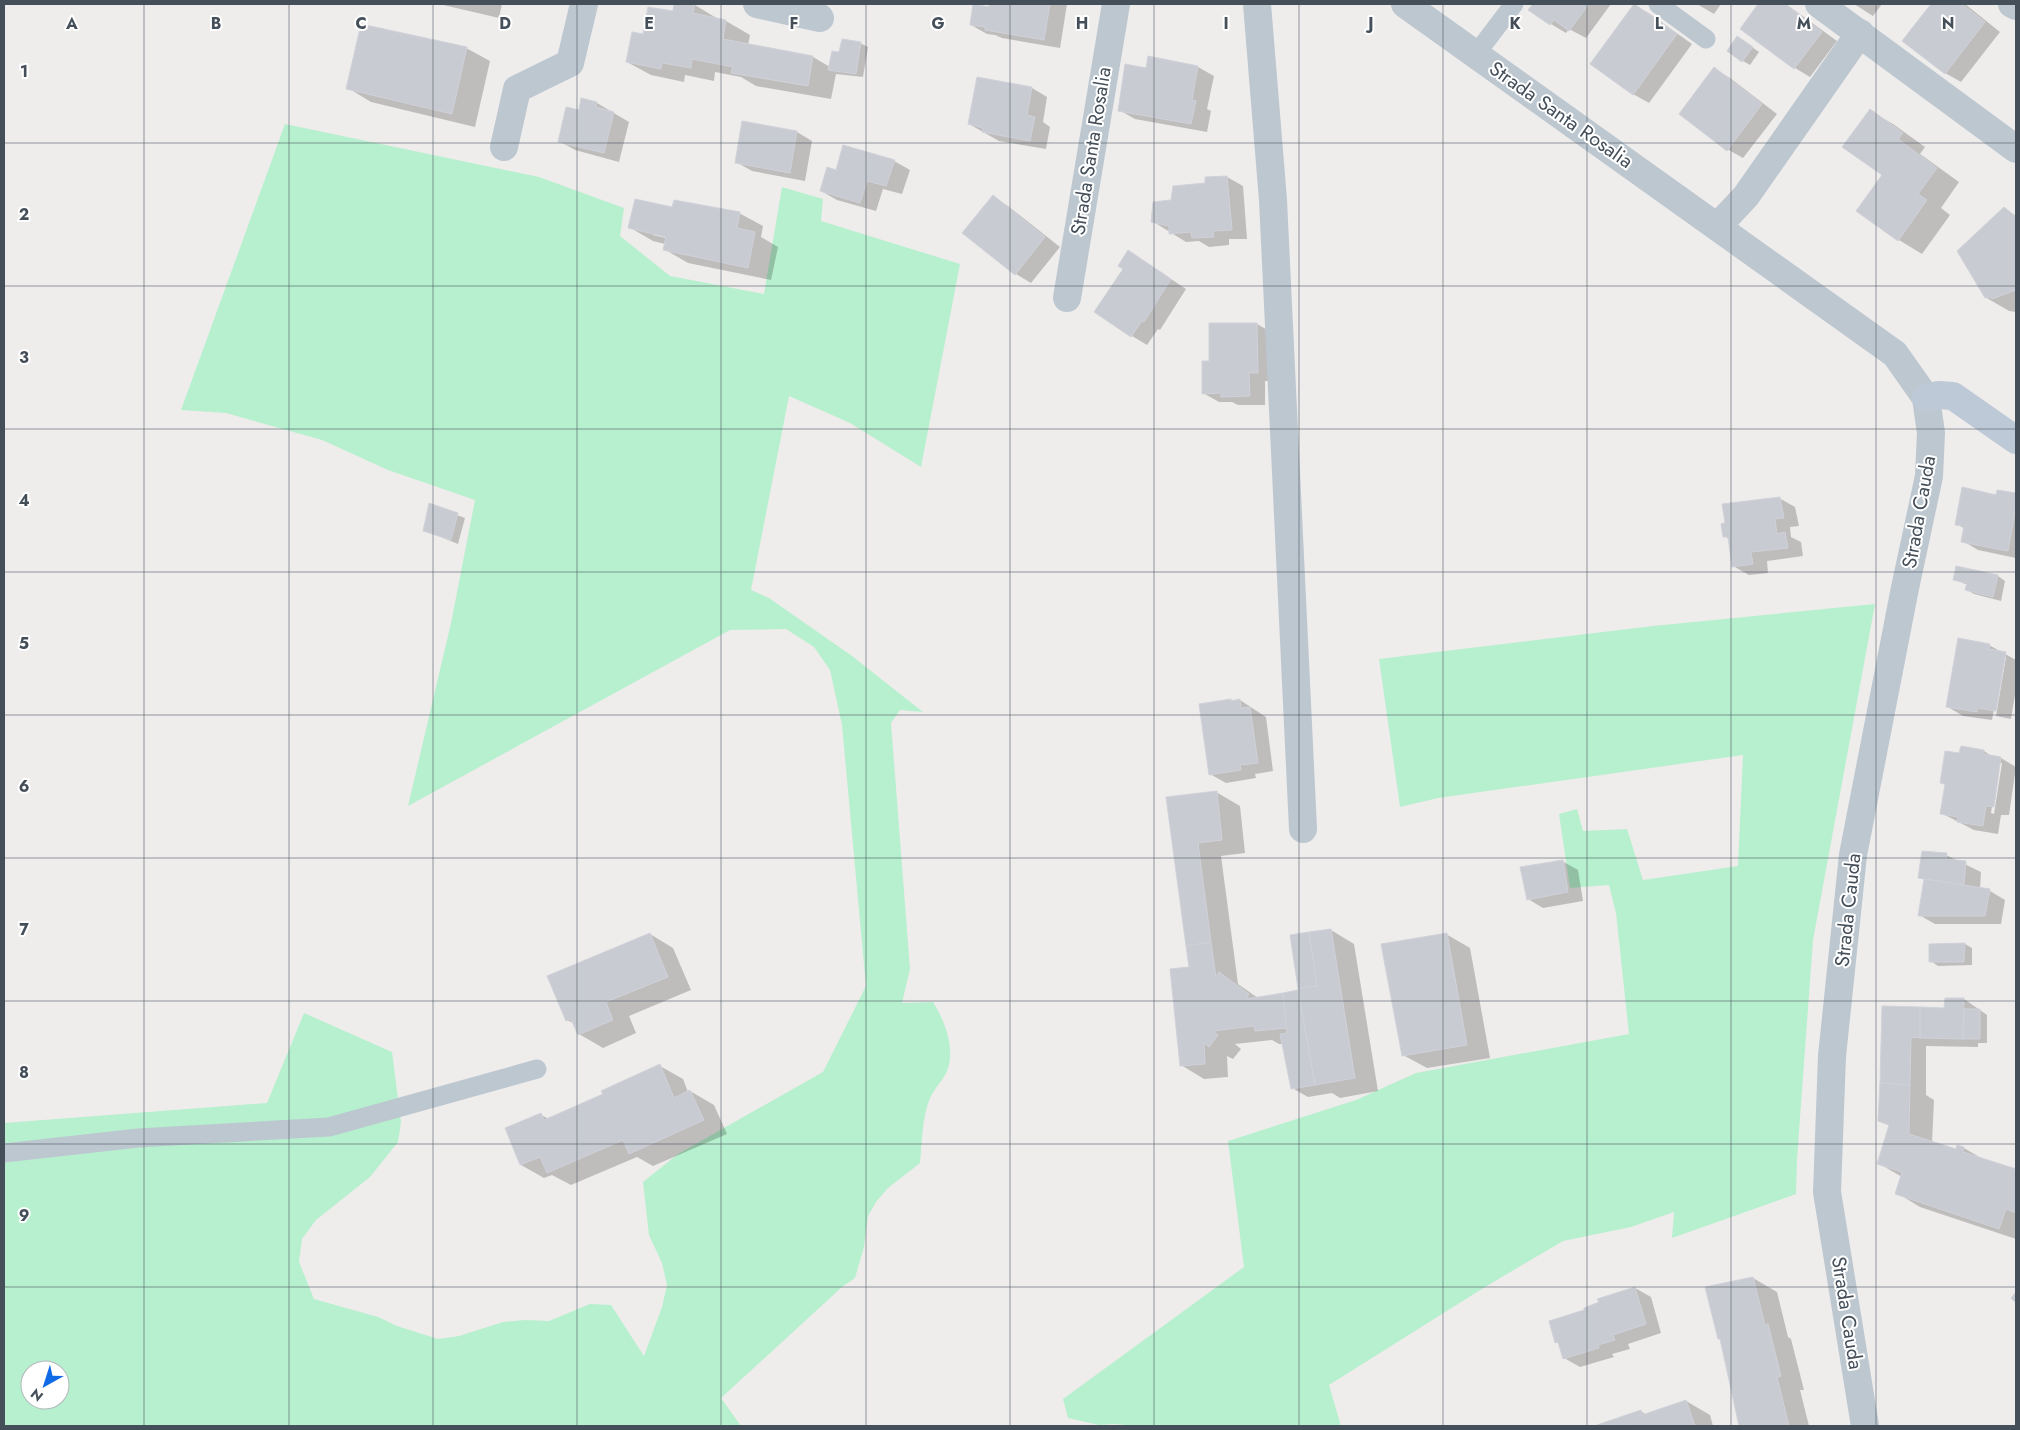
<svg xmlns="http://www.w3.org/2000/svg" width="2020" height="1430" font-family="Jost,sans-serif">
	<rect width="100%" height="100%" fill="#efecec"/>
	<g fill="#b7f0ce" fill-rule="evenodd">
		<path d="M285,124L539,177L624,208L620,236L670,276L764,294L782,187L823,199L821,221L960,264L921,467L850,423L789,396L751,590L769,598L852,656L923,712L900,710L891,723L910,969L902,1003L933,1002C944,1019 955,1047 948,1068C945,1079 935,1087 930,1098C922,1117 922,1143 920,1163L888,1188L876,1202L868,1216L864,1247L855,1278L842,1287L721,1398L741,1426H4V1123L267,1103L304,1013L392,1052L401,1122L398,1142L370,1177L316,1220L302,1239L299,1262L314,1299L378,1317L397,1326L438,1339L459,1336L503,1322L525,1320L549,1321L590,1304L611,1305L644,1356L662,1307L667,1285L662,1263L649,1235L643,1182L678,1154L823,1072L866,986L842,725L830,670L814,647L786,629L730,630L408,806L451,623L475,500L388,470L322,440L226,413L181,410ZM30,1370H60V1400H30Z"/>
		<path d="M1875,604L1813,940L1797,1159L1796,1194L1672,1238L1674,1212L1631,1227L1563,1241L1485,1287L1329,1385L1341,1426H1139L1114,1424L1099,1425L1068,1418L1063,1399L1244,1267L1228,1141L1356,1100L1416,1073L1629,1034L1616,913L1609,885L1570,888L1559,814L1577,809L1583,831L1627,829L1643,880L1738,866L1743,755L1438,798L1400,807L1379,659L1653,626Z"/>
	</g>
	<g fill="#0003" fill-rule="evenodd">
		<path d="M439,4H502L499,18Z"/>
		<path d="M676,4L695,5L718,19L726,21L750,35L748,45L813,57L830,67L840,54L860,43L868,47L863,77L836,74L831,99L756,86L741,77L715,72L714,81L685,75L684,82L651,75L627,62L644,35L674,13Z"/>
		<path d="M997,4H1067L1060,48L1002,38L995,35L987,34L971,25L990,8L996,7Z"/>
		<path d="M1534,4H1611L1586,38L1569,29L1566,33L1551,24L1530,10Z"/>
		<path d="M1697,4H1721L1714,14Z"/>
		<path d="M1760,4H1786L1837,41L1810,77L1795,68L1742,29Z"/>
		<path d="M1854,4H1882L1873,16Z"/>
		<path d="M1932,4H1965L2000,32L1961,82L1945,73L1903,40Z"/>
		<path d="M1635,5L1650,14L1692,44L1649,103L1633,94Z"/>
		<path d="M1745,42L1759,52L1750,65L1743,61Z"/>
		<path d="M466,48L490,61L475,127L371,102L348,88Z"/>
		<path d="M1149,58L1198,67L1214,76L1207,109L1211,111L1207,132L1135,119L1119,110L1147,70Z"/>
		<path d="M1714,69L1730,78L1777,114L1743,158L1727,149Z"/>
		<path d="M1032,88L1047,97L1043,122L1050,127L1046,149L999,141L969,124Z"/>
		<path d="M582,100L597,103L629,122L619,162L575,150L559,141L580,112Z"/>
		<path d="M1870,111L1893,124L1925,147L1920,154L1959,182L1941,208L1950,215L1922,254L1899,240L1858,211L1884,175Z"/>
		<path d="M743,122L797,132L812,141L805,181L752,171L736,162Z"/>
		<path d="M894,161L910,170L902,194L883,189L876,211L837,200L821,191L837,171Z"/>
		<path d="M1227,177L1243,186L1247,239H1229V245L1209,247L1199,241L1186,242L1152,221L1172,201L1206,184V178Z"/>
		<path d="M993,197L1008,206L1060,247L1031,283L1016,274Z"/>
		<path d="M673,208L739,213L763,226L761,237L778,247L771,280L688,263L664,249L665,244L653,241L629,227ZM653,233L672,237L671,239L653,235Z"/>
		<path d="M2005,209L2016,216V312L2009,311L1985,297Z"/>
		<path d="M1144,261L1186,289L1160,330L1158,329L1147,345L1132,336Z"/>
		<path d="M1210,324H1257L1273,333L1274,381H1265V405H1238L1232,402H1219L1203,393L1210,363Z"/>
		<path d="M1998,491L2016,495V558L1978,550L1963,541L1965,529L1957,524L1997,497Z"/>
		<path d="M1779,498L1795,507L1799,526L1790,527L1791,537L1801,542L1803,556L1767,561L1768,573L1749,575L1733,566L1730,540L1724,536Z"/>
		<path d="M430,505L465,518L458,544L424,530Z"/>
		<path d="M1998,576L2005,581L2001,601L1974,594L1967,590L1968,585L1955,580Z"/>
		<path d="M1989,645L2016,660V689L2011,719L1996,716L2006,657H2004L1992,720L1963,716L1948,707Z"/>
		<path d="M1231,700L1233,701L1240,700L1266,717L1273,771L1255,774L1256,778L1226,783L1210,774Z"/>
		<path d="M1962,748L1984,751L1993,757L2001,758L2016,767L2009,815H2001L1998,834L1974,830L1941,813L1946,785L1941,782L1960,755ZM1999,763H2002L1994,814L1991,813Z"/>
		<path d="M1216,792L1240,806L1245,853L1221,856L1238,984L1258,998L1300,991L1331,930L1354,944L1378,1091L1340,1098L1332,1093L1308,1097L1292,1088L1283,1044H1279L1272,1040L1235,1044L1241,1049L1233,1059L1227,1056L1228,1077L1204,1079L1181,1065L1190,969L1167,798Z"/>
		<path d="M1946,855L1981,872L1980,889L1990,891L2005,900L2001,924H1935L1919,915L1925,880L1920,878Z"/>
		<path d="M1562,861L1578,870L1583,901L1543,908L1528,899Z"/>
		<path d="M650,934L673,948L691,990L629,1016L636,1033L603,1048L579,1034L575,1024L567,1020Z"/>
		<path d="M1446,934L1470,948L1490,1058L1427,1068L1403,1055Z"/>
		<path d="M1965,944L1972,948V965L1938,966L1931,961Z"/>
		<path d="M1964,999L1987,1015V1043H1978V1047L1926,1046V1095L1934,1100L1932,1143L1957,1151L1958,1146L1964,1148L1986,1161L2016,1171V1239L1920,1207L1897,1193L1902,1177L1878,1163L1890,1126L1880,1120L1883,1008L1946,1009Z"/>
		<path d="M660,1066L683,1079L688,1092L690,1091L714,1105L727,1134L653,1166L637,1157L571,1185L552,1175L544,1178L521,1165L541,1115L549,1119L605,1095Z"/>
		<path d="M1753,1278L1777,1292L1788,1337L1791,1339L1804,1390H1800L1809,1426H1740L1721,1339Z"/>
		<path d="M1635,1288L1651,1297L1661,1333L1628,1344L1630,1349L1612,1354L1614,1357L1580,1367L1564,1358L1560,1344L1557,1342L1586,1311Z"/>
		<path d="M1686,1401L1710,1415L1713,1426H1599L1641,1411L1646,1415Z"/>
	</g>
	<g fill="#c9cbd2" stroke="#d0d2d9">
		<path d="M674,4H695L693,13L726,20L723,39L813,56L808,86L731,73L733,67L692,59L691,68L662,63L661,69L626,62L632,32L643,34L648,7L673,11Z"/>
		<path d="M973,4L989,7V4L995,5V4H1050L1044,40L985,30V27L970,25Z"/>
		<path d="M1533,4H1589L1569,31L1554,20L1550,25L1528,10Z"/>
		<path d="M1634,4L1677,34L1633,95L1590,64Z"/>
		<path d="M1758,4H1785L1822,32L1794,69L1740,29Z"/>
		<path d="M1931,4H1962L1985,22L1945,74L1902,41Z"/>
		<path d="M361,24L467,47L452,114L346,89Z"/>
		<path d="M1737,36L1753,47L1742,62L1727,51Z"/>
		<path d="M842,39L861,42L856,74L828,70L832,51L839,52Z"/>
		<path d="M1148,56L1198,66L1192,100L1196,101L1191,124L1118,111L1125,64L1146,68Z"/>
		<path d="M1714,67L1762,104L1727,151L1679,114Z"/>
		<path d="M977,77L1032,87L1027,115L1035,117L1030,141L982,132L983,128L968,124Z"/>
		<path d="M581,98L597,102L596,107L614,112L604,153L558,142L566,107L579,110Z"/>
		<path d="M1870,109L1903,133L1898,139L1937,168L1918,194L1927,200L1898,241L1856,211L1882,175L1842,147Z"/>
		<path d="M742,121L797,131L790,173L735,163Z"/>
		<path d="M843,145L895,160L886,186L867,181L860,203L820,191L827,167L836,170Z"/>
		<path d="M1227,176L1232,230L1213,231L1214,237L1192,238L1191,232L1169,234V226L1151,222L1153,202L1171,200L1173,186L1205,183V177Z"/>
		<path d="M993,195L1045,237L1015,275L962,233Z"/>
		<path d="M635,199L672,207L674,200L740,212L737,228L755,232L748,268L663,250L666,237L628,228Z"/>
		<path d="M2004,207L2016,217V290L1992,299L1991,297L1985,298L1957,251Z"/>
		<path d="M1128,250L1171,279L1144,322L1142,321L1131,337L1094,312L1123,269L1118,266Z"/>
		<path d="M1209,323H1257L1258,373H1249L1250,396L1221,397V393L1202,394V361H1209Z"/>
		<path d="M1962,487L1996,495L1997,490L2016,493V506L2008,551L1961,542L1964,526L1955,525Z"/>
		<path d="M1780,497L1784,518L1775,519L1777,534L1785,532L1788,548L1751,552L1753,564L1732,567L1728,537H1723L1721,524L1725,523L1722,504Z"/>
		<path d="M429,503L458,513L451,540L423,531Z"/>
		<path d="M1956,566L1998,575L1993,597L1965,590L1967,583L1953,580Z"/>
		<path d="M1958,638L1990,644L1989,649L2006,652L1996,711L1978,708L1977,712L1946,707Z"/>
		<path d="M1231,699V701L1240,699L1241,708L1250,707L1258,763L1240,765L1241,770L1209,775L1199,704Z"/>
		<path d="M1961,746L1984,750V754L2001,757L1994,807L1986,806L1983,826L1957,822L1958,817L1940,814L1945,784L1940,783L1945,751L1959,753Z"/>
		<path d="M1217,791L1222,840L1198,843L1211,942L1186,946L1166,797Z"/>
		<path d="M1922,851L1947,853L1946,859L1966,861L1964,885L1918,878Z"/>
		<path d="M1563,860L1568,892L1527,900L1520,867Z"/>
		<path d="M1924,879L1990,889L1985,916H1918Z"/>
		<path d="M1331,929L1355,1078L1315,1085L1298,988L1317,986L1309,932Z"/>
		<path d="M1309,932L1317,986L1298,988L1290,935Z"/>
		<path d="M650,933L668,977L606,1002L613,1020L578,1035L571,1019L566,1021L547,976Z"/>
		<path d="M1447,933L1467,1045L1402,1056L1381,944Z"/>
		<path d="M1211,942L1216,977L1219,972L1249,994L1246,999L1283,993L1287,1028L1255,1031L1254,1026L1213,1031L1218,1035L1209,1047L1204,1043L1205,1064L1180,1066L1170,969L1189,967L1186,946Z"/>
		<path d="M1965,943L1964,962H1929V944Z"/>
		<path d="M1298,990L1315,1085L1291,1089L1280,1034L1287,1033L1283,993Z"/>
		<path d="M1945,998H1964L1963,1039L1920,1038V1007L1944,1008Z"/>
		<path d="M1882,1006L1920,1007V1038L1911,1037L1910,1085L1880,1083Z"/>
		<path d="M1964,1009H1980V1039H1963Z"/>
		<path d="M660,1064L674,1098L690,1090L704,1120L629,1154L623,1140L547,1173L540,1157L520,1165L505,1128L541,1113L544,1120L603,1094L601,1091Z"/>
		<path d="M1880,1083L1910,1085L1909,1134L1956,1149L1957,1145L1964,1147L1963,1152L2016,1169V1213L2006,1209L1999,1229L1895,1194L1902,1172L1877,1164L1889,1125L1878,1121Z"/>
		<path d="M1753,1277L1765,1325L1768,1324L1781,1376L1777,1377L1789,1426H1739L1720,1339H1718L1705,1287Z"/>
		<path d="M1635,1287L1646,1324L1613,1335L1615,1340L1598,1345L1599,1348L1563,1359L1558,1342L1555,1343L1549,1321L1584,1310V1308L1599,1302L1597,1299Z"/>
		<path d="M2016,1292V1303L2011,1298Z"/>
		<path d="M1686,1400L1695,1426L1597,1425L1641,1410L1642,1415Z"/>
	</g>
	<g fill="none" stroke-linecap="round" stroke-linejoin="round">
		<g stroke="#bcc7d0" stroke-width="19">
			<path d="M1658,4L1706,39"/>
			<path d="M1476,54L1514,4"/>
			<path d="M4,1153L138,1138L329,1127L537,1069"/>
		</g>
		<g stroke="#bcc7d0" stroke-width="28">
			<path d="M757,4L820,18"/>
			<path d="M1257,4L1273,200L1303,829"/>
			<path d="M1405,4L1895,354L1926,398L1931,433L1929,476L1905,588L1853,855L1832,1056L1827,1192L1865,1426"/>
			<path d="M1819,4L2016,149"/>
			<path d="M2012,4L2016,6"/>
			<path d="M504,147L517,89L570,63L584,4"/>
			<path d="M1718,226L1746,196L1860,33"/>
			<path d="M1067,298L1116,4"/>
		</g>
		<path stroke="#bec9d7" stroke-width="28" d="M1926,398L1938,395L1953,396L2016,440"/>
	</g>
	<path fill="none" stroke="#444f5a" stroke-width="1" stroke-opacity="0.55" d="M144,4V1426M289,4V1426M433,4V1426M577,4V1426M721,4V1426M866,4V1426M1010,4V1426M1154,4V1426M1299,4V1426M1443,4V1426M1587,4V1426M1731,4V1426M1876,4V1426M4,143H2016M4,286H2016M4,429H2016M4,572H2016M4,715H2016M4,858H2016M4,1001H2016M4,1144H2016M4,1287H2016"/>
	<g text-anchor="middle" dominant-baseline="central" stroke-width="4" stroke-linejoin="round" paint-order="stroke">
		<g font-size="20" fill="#444f5a" stroke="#fff">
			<text transform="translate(1561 115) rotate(35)">Strada Santa Rosalia</text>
			<text transform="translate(1091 151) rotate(-81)">Strada Santa Rosalia</text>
			<text transform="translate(1919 512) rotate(-80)">Strada Cauda</text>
			<text transform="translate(1848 910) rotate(-84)">Strada Cauda</text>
			<text transform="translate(1847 1313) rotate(81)">Strada Cauda</text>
		</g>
	</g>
	<g font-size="16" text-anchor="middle" font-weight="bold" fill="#444f5a" stroke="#fff" stroke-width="4" stroke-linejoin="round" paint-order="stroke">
		<text x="72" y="29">A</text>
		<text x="216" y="29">B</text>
		<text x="361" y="29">C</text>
		<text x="505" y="29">D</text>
		<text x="649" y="29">E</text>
		<text x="794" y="29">F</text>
		<text x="938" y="29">G</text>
		<text x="1082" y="29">H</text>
		<text x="1226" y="29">I</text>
		<text x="1371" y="29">J</text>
		<text x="1515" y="29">K</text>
		<text x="1659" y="29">L</text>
		<text x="1804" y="29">M</text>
		<text x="1948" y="29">N</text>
		<text x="24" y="77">1</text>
		<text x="24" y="220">2</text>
		<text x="24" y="363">3</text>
		<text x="24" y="506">4</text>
		<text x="24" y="649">5</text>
		<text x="24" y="792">6</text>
		<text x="24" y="935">7</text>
		<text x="24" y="1078">8</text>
		<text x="24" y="1221">9</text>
	</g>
	<rect width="2020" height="1430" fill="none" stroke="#444f5a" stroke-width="10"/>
	<g transform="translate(45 1385) rotate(219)"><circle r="24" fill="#ffffff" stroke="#b4b9bd"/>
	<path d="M0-4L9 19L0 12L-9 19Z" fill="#106ae5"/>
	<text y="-8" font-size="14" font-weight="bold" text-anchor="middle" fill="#444f5a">N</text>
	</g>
</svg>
